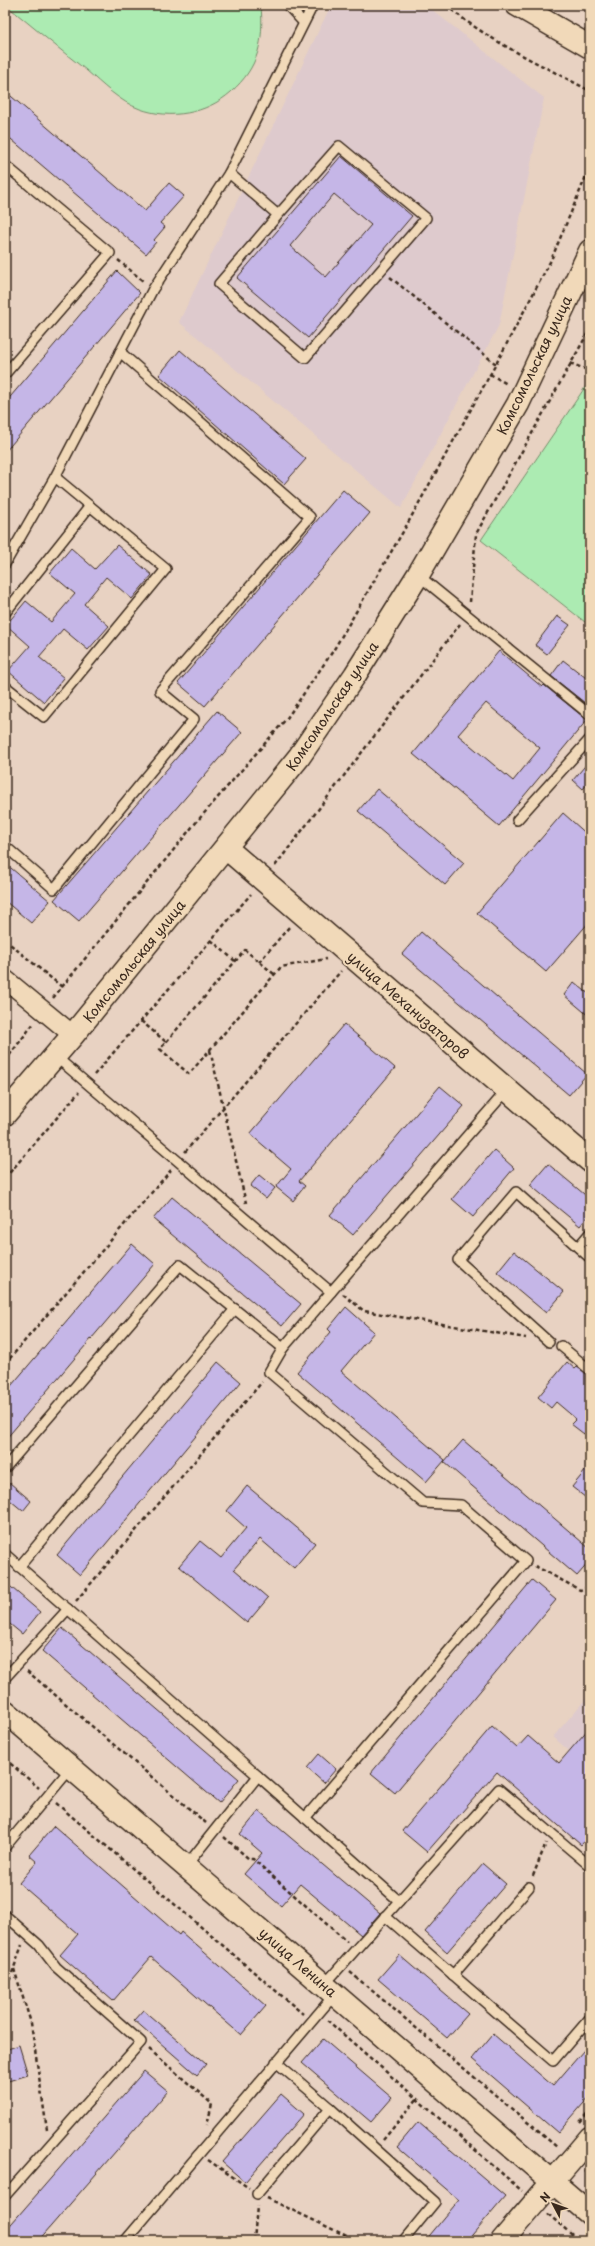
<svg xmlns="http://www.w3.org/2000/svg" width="595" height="2246" font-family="'Playpen Sans',sans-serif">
	<rect width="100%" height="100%" fill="#e8d2c2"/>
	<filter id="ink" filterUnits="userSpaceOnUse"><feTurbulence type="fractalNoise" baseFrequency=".025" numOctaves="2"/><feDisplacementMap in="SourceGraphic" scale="8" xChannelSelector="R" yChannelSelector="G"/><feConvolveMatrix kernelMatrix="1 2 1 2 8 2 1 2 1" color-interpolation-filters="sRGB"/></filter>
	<g filter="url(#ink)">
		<g fill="#decacd">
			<path d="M331,5H426L544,98L499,325L401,508L179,322Z"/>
			<path d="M590,1694V1769L553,1737Z"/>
		</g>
		<g fill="#acebb2" stroke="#748a68">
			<path d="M6,5H261C264,41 259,67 231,92C206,114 171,120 140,109C120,102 102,84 86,70C59,49 33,27 6,5Z"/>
			<path d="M590,380V626L481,540Z"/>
		</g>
		<g fill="#c5b6e7" stroke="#3b2a1e" fill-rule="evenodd">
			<path d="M5,91L145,211L169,183L184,196L160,223L165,227L154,240L156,242L146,254L5,134Z"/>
			<path d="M341,156L412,216L308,338L237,278ZM334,194L371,225L326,277L290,246Z"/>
			<path d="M117,271L140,293L5,452V403Z"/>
			<path d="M180,350L306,459L284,484L159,375Z"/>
			<path d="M343,490L370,513L205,706L178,683Z"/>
			<path d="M117,545L152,575L132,599L106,577L84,604L109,626L88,650L63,629L39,657L64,678L44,702L8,671L30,646L6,625L26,601L51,622L75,594L50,573L71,548L95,569Z"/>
			<path d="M557,616L570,625L547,654L535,645Z"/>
			<path d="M499,651L542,687L544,685L587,720L499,826L413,754ZM486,703L540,748L513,781L458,735Z"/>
			<path d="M563,660L590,681V707L551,676Z"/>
			<path d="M217,711L242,732L79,921L54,900Z"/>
			<path d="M590,760V781L583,789L573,780Z"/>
			<path d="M377,789L464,863L445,885L358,811Z"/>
			<path d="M563,813L590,837V921L546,972L477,913Z"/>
			<path d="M5,863L50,901L31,923L5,901Z"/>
			<path d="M421,932L587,1074L569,1095L402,954Z"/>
			<path d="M574,982L590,995V1017L564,995Z"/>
			<path d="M344,1024L395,1068L299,1181L305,1186L293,1201L276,1187L291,1169L250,1134Z"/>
			<path d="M440,1086L464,1106L353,1235L330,1215Z"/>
			<path d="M494,1150L514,1168L473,1217L452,1199Z"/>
			<path d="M548,1164L590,1199V1214L580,1226L530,1185Z"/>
			<path d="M259,1175L275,1188L266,1199L250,1186Z"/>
			<path d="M172,1197L301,1304L282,1326L153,1219Z"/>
			<path d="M132,1244L155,1264L5,1440V1393Z"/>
			<path d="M514,1251L564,1292L546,1313L497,1272Z"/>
			<path d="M346,1307L374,1332L341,1371L445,1460L426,1482L297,1372L331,1332L328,1329Z"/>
			<path d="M218,1362L241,1382L80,1575L57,1555Z"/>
			<path d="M567,1362L575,1369L577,1367L590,1376V1427L584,1434L571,1424L576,1419L556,1402L551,1408L538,1397Z"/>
			<path d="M463,1440L590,1549V1561L577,1576L444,1462Z"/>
			<path d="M590,1465V1501L572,1487Z"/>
			<path d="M10,1483L31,1501L23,1511L5,1496V1490Z"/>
			<path d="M247,1486L315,1543L294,1568L260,1539L234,1569L268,1598L247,1623L179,1566L200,1541L221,1558L246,1528L227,1511Z"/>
			<path d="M532,1580L556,1600L395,1793L371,1773Z"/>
			<path d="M5,1582L40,1612L22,1634L5,1620Z"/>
			<path d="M62,1628L239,1779L219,1803L42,1651Z"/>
			<path d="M492,1726L517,1748L528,1736L559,1763L590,1727V1835L581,1845L497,1772L427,1852L402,1831Z"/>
			<path d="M319,1754L336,1769L324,1783L307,1768Z"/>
			<path d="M259,1811L380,1913L361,1935L300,1884L281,1906L244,1874L262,1853L240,1834Z"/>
			<path d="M54,1826L179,1935L181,1932L266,2006L241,2035L151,1957L113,2001L60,1955L78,1934L19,1883L37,1862L29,1855Z"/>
			<path d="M483,1864L506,1884L447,1952L425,1932Z"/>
			<path d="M399,1955L468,2014L447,2038L378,1979Z"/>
			<path d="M143,2010L206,2064L197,2075L134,2020Z"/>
			<path d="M493,2034L553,2086L590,2043V2096L558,2133L472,2059Z"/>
			<path d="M323,2039L392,2098L371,2122L302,2063Z"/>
			<path d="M19,2045L28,2075L5,2082V2050Z"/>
			<path d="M144,2071L168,2091L38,2241H5V2231Z"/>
			<path d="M281,2094L304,2114L245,2182L222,2162Z"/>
			<path d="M418,2122L505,2196L467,2241H425L459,2200L397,2147Z"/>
		</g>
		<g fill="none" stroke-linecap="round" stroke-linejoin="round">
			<defs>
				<g id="lane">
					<path d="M287,5L303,22"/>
					<path d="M5,165L110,253L5,374"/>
					<path d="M229,173L278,215L339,146L426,218L305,358L219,284L278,215"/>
					<path d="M5,564L55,477L153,289L229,173L313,5"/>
					<path d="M418,575L590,715"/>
					<path d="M5,613L90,506"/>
					<path d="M5,686L44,717L166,569L55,477"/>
					<path d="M517,820L590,739"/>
					<path d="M5,846L54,889L194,719L160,691L310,517L120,352"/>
					<path d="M55,1056L331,1292L507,1090"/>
					<path d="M578,1247L590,1233"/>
					<path d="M549,1342L458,1260L516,1192L590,1258"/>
					<path d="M561,1346L590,1370"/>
					<path d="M283,1348L269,1372L423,1503L461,1505L526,1561L305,1818"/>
					<path d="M5,1468L180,1265L283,1348L331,1292"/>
					<path d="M5,1554L258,1776L186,1866"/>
					<path d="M19,1567L235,1309"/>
					<path d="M5,1678L68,1609"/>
					<path d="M258,1776L399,1901L324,1985"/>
					<path d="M5,1847L71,1768"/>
					<path d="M399,1901L499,1789L590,1866"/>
					<path d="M5,1915L39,1945L56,1967L141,2042L5,2196"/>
					<path d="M385,1916L553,2061L590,2018"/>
					<path d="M453,1975L529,1887"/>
					<path d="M330,2108L435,2202L403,2241"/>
					<path d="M257,2194L330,2108L276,2062"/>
					<path d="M125,2241L335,1994"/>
				</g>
				<path id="street" d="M5,979L73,1035"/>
				<g id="secondary">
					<path d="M517,5L590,47"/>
					<path d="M226,848L590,1161"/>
					<path d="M5,1114L73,1035L299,757L355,675L418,575L518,404L590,251"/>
					<path d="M5,1711L590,2214"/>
					<path d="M502,2241L590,2138"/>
				</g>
			</defs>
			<use href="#lane" stroke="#3b2a1e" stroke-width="12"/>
			<use href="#street" stroke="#3b2a1e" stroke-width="21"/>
			<use href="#secondary" stroke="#3b2a1e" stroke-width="25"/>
			<g stroke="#3b2a1e" stroke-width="2.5" stroke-dasharray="4 3" stroke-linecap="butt">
				<path d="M446,5C489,42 541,64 590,91"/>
				<path d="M118,260L143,281"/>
				<path d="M390,277L496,364"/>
				<path d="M570,363L590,371"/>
				<path d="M490,374L507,384"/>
				<path d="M470,602L476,534L590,329"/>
				<path d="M275,866L460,624"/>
				<path d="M5,940L62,987"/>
				<path d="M211,940L235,961"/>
				<path d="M259,962L290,926"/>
				<path d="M274,974L245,950L160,1049L189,1074L281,967L326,959"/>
				<path d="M53,998L193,826L287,718L333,651L404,530L496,364L551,260L590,167"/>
				<path d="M141,1021L166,1042"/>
				<path d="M5,1028L8,1030L5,1039"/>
				<path d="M210,1050L246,1203"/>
				<path d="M5,1061L34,1023"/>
				<path d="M94,1075L251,894"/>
				<path d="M185,1152L341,971"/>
				<path d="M5,1178L79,1092"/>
				<path d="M343,1294L364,1311L526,1338"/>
				<path d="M5,1364L171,1170"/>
				<path d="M535,1566L580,1590L590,1587"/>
				<path d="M76,1601L262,1382"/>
				<path d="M27,1671L206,1823"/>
				<path d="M5,1759L39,1788"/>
				<path d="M56,1803L303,2014"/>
				<path d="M5,1820L10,1824"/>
				<path d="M224,1837L249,1859H253L347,1942"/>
				<path d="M533,1876L546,1843"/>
				<path d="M14,1969L31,2023L47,2130"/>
				<path d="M350,1972L558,2148"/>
				<path d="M5,1993L22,1945"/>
				<path d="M327,2020L522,2191"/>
				<path d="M149,2049L212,2104L207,2125"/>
				<path d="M580,2122L590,2110"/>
				<path d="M383,2140L418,2098"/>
				<path d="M208,2160L249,2188"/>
				<path d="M585,2171L590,2174"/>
				<path d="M267,2198L357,2241"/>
				<path d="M548,2214L579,2241"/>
				<path d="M254,2241L257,2206"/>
				<path d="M479,2241L483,2235"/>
			</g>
			<use href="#lane" stroke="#f1d9b9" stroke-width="9"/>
			<use href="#street" stroke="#f1d9b9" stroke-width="18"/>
			<use href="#secondary" stroke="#f1d9b9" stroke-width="22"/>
		</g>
	</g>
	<g text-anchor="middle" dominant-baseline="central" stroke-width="4" stroke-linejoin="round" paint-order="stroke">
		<g font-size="14" fill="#3b2a1e" stroke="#f1d9b9">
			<text transform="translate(534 365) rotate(-64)">Комсомольская улица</text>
			<text transform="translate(332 706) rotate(-56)">Комсомольская улица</text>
			<text transform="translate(134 961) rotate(-51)">Комсомольская улица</text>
			<text transform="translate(408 1005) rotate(41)">улица Механизаторов</text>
			<text transform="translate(298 1962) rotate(41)">улица Ленина</text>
		</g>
	</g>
	<rect width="595" height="2246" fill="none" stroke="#f1d9b9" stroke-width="20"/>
	<rect x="10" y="10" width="575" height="2226" fill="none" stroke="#3b2a1e" stroke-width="1.5" filter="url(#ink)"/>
	<g transform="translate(553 2204) rotate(311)" stroke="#f1d9b9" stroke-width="3" paint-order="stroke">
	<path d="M0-3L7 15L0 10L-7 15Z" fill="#3b2a1e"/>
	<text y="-6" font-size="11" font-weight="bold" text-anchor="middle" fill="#3b2a1e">N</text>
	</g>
</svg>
